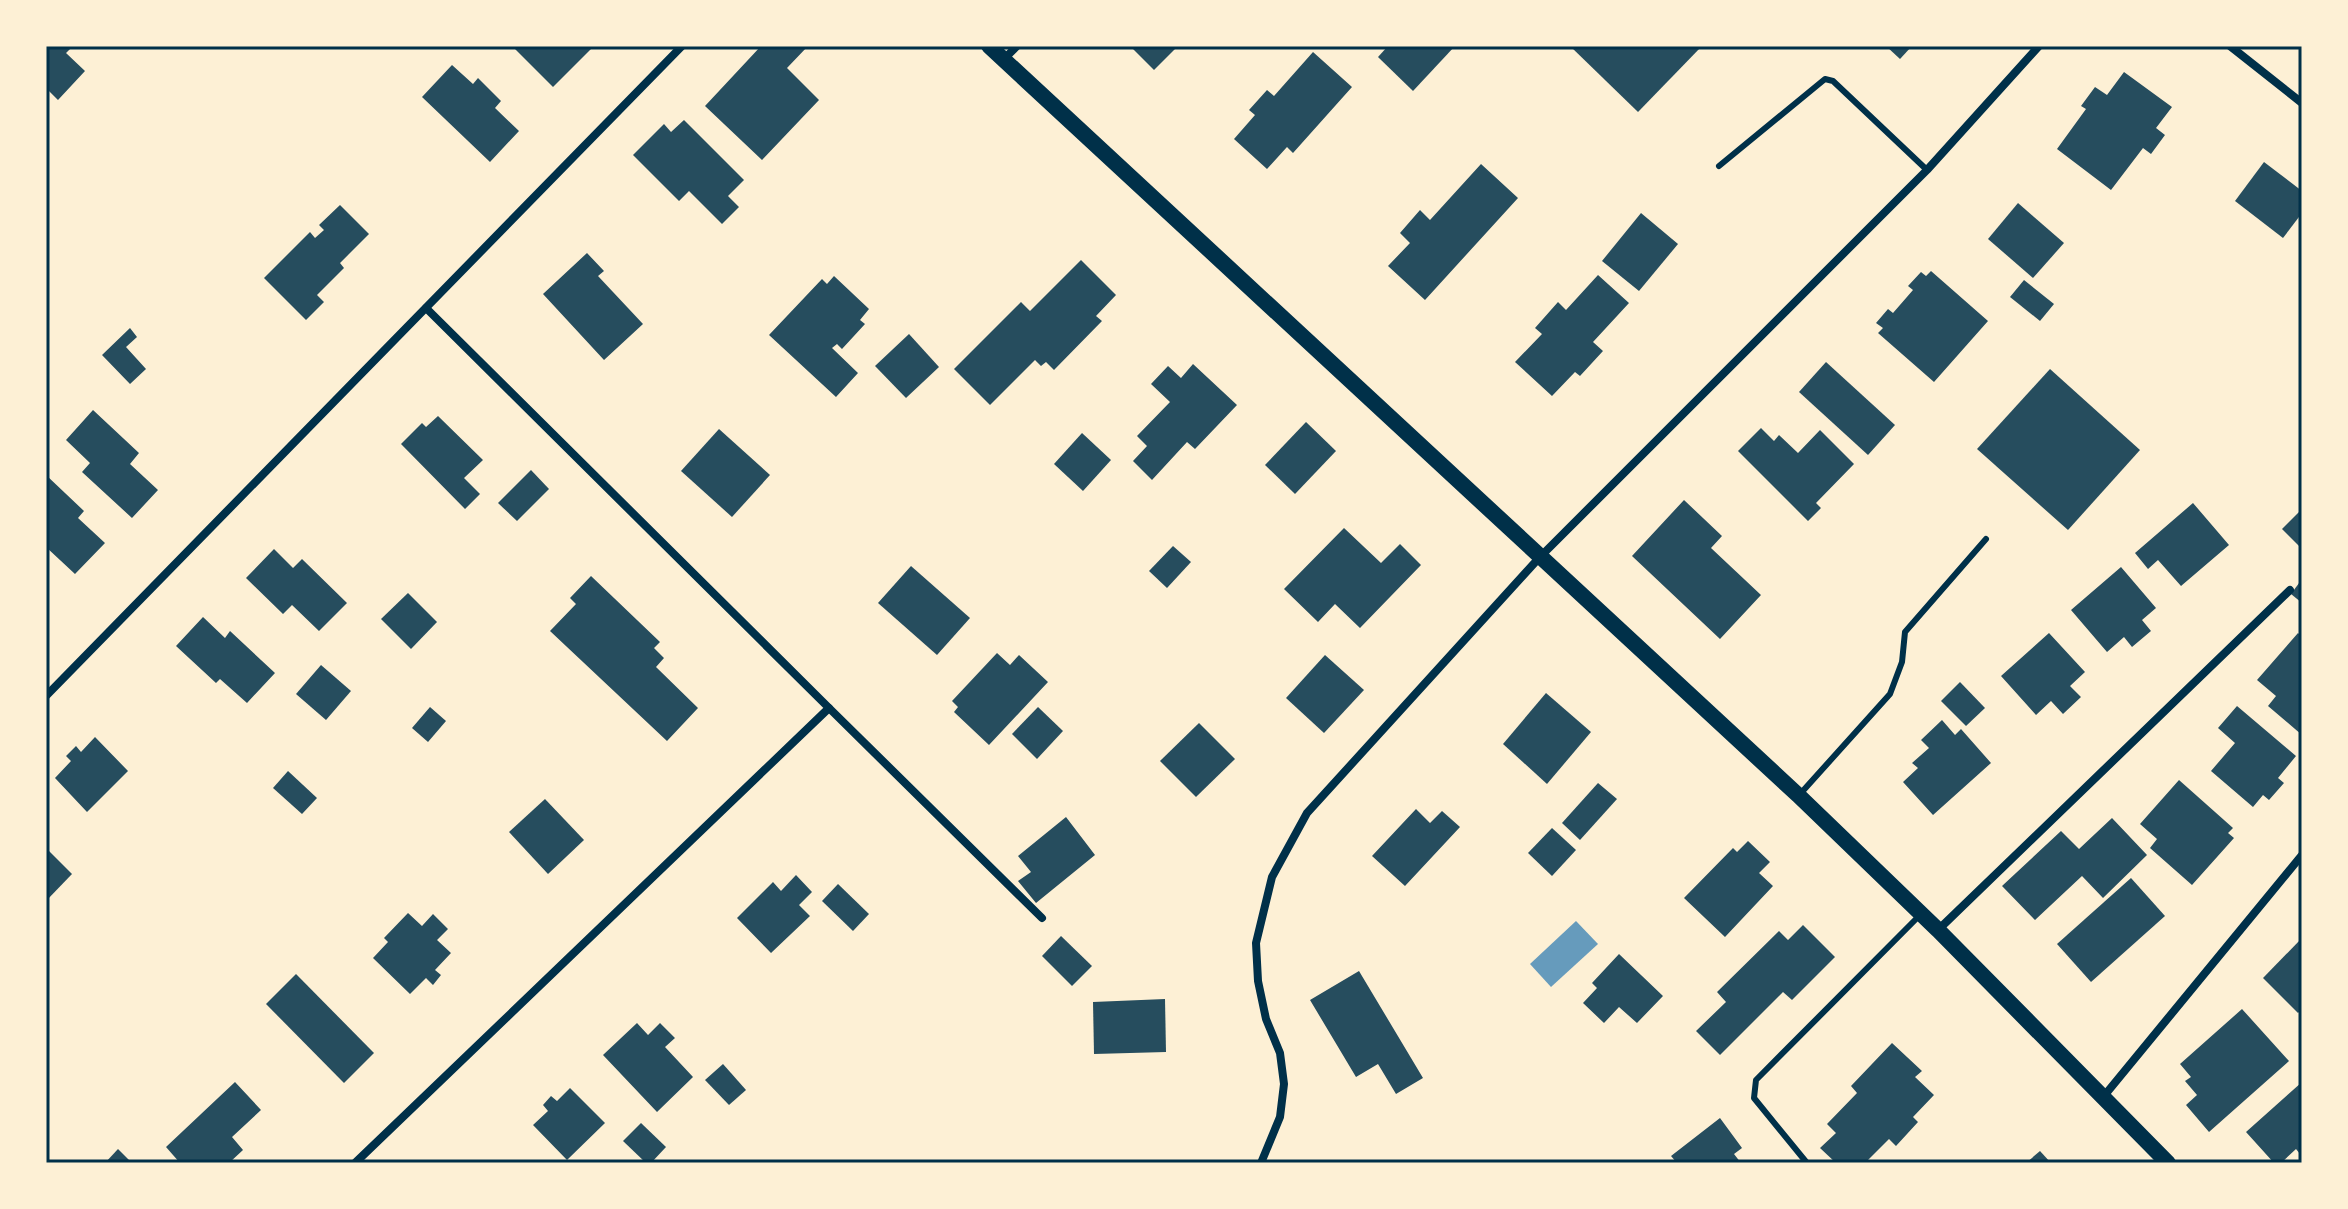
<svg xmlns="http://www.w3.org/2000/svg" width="2348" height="1209" font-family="Jost,sans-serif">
	<rect width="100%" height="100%" fill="#fdf0d5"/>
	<path fill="#669bbc" d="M1576,921L1598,944L1551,987L1530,964Z"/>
	<g fill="#264d5e">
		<path d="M46,46H73L66,53L85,71L58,100L46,88Z"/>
		<path d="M512,46H587L591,49L553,87Z"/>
		<path d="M761,46H808L787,68L819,100L762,160L705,106Z"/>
		<path d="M1130,46H1178L1154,70Z"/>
		<path d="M1388,46H1455L1413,91L1378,57Z"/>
		<path d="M1570,46H1702L1638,112Z"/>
		<path d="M1886,46H1912L1900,59Z"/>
		<path d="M1313,52L1352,87L1293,153L1287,147L1267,169L1234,139L1255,115L1249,110L1267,90L1274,96Z"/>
		<path d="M452,65L473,84L478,78L501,101L495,108L519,131L490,162L422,97Z"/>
		<path d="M2124,72L2172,107L2156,128L2165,135L2151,154L2143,148L2111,190L2057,149L2086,109L2081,106L2095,87L2107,95Z"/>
		<path d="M684,120L744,180L728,196L739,207L722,224L689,191L679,201L633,155L664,124L671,132Z"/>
		<path d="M2264,162L2302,191V213L2283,238L2235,201Z"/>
		<path d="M1481,164L1518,198L1425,300L1388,266L1410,243L1400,233L1420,210L1430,220Z"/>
		<path d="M2018,203L2064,243L2033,278L1988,239Z"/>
		<path d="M340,205L369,234L340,263L344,268L317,295L324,302L306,320L264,278L310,232L315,238L324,230L319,225Z"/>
		<path d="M1641,213L1678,244L1639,291L1602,261Z"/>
		<path d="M587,253L604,271L598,276L643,324L604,360L543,294Z"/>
		<path d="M1081,260L1116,295L1096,316L1102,321L1054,370L1046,362L1041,366L1035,360L990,405L954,369L1021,302L1030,311Z"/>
		<path d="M1931,271L1988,321L1934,382L1878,333L1883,328L1876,323L1888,309L1893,313L1913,290L1908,286L1921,272L1926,276Z"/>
		<path d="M1598,275L1629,303L1593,342L1603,351L1580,376L1575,372L1552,396L1515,362L1542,334L1535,328L1558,302L1566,310Z"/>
		<path d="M834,276L869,309L860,320L865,324L842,349L837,344L832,348L858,373L836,397L769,335L822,279L827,284Z"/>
		<path d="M2024,280L2054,304L2040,321L2010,297Z"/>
		<path d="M130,328L137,337L126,347L146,369L130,384L102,355Z"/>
		<path d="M909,334L939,367L906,398L875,366Z"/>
		<path d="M1826,362L1895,425L1868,455L1799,392Z"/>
		<path d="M1193,364L1237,405L1195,449L1187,442L1152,480L1133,461L1147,446L1137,436L1170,402L1151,384L1168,366L1181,378Z"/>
		<path d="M2050,369L2140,450L2068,530L1977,449Z"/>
		<path d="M93,410L139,453L130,464L158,490L132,518L82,472L90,463L66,440Z"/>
		<path d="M438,416L483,460L464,478L480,494L465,509L401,444L422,423L426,427Z"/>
		<path d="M1306,422L1336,451L1295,494L1265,465Z"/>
		<path d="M1761,428L1774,441L1779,435L1798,453L1820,430L1854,464L1816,503L1821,508L1808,521L1738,451Z"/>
		<path d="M719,429L770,475L732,517L681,471Z"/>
		<path d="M1082,433L1111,460L1083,491L1054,464Z"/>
		<path d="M531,470L549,489L517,521L498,503Z"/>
		<path d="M46,475L84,511L78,518L105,543L75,574L46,547Z"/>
		<path d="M1684,500L1722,536L1711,548L1761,595L1720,639L1632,556Z"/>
		<path d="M2193,503L2229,545L2181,586L2158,560L2148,569L2135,553Z"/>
		<path d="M2302,509V549L2282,529Z"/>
		<path d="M1344,528L1381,563L1400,544L1421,565L1360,628L1335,604L1318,622L1284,589Z"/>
		<path d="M1173,546L1191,562L1167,588L1149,571Z"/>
		<path d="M274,549L293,568L302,559L347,603L319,631L292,605L283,614L246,578Z"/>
		<path d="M911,566L970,618L937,655L878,603Z"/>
		<path d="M2121,567L2156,608L2142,620L2151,631L2132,647L2124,637L2107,652L2071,610Z"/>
		<path d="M591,576L660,642L654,648L664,658L656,667L698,708L667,741L550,631L576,604L570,598Z"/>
		<path d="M2302,579V603L2291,594Z"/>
		<path d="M408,593L437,622L411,649L381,619Z"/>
		<path d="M203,617L225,638L230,631L275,673L247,703L220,679L216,683L176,646Z"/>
		<path d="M2049,633L2085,672L2070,686L2081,697L2063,714L2051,701L2036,715L2001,676Z"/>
		<path d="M2298,633L2302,637V735L2268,706L2276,696L2257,680Z"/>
		<path d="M997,653L1010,665L1019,655L1048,682L989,745L954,712L958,707L952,701Z"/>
		<path d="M1325,655L1364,690L1324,733L1286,698Z"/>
		<path d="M321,665L351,691L326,720L296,694Z"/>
		<path d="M1960,682L1985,708L1966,726L1941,701Z"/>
		<path d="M1546,693L1591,732L1547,784L1503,744Z"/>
		<path d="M2237,706L2296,756L2278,778L2284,783L2269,800L2263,795L2253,807L2211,771L2235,743L2218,728Z"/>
		<path d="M430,707L446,721L428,742L412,728Z"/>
		<path d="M1038,707L1063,731L1037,759L1012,734Z"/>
		<path d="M1942,720L1955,735L1961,729L1991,763L1933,815L1903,782L1918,768L1912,763L1929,748L1921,740Z"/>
		<path d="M1199,723L1235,759L1196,797L1160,761Z"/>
		<path d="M95,737L128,771L87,812L55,778L71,761L66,756L76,746L81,752Z"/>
		<path d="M288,771L317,798L302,814L273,788Z"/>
		<path d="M2179,780L2233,828L2228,833L2234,838L2192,885L2150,848L2157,839L2140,824Z"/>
		<path d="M1598,783L1617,799L1580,840L1562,823Z"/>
		<path d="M545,799L584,840L548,874L509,832Z"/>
		<path d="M1416,809L1430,823L1442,811L1460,827L1405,886L1372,856Z"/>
		<path d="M1066,817L1095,855L1036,903L1018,881L1031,872L1018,856Z"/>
		<path d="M2112,818L2147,855L2103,898L2082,876L2035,920L2002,886L2061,831L2079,849Z"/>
		<path d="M1552,828L1576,850L1552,876L1528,853Z"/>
		<path d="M1748,841L1770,862L1759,873L1773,886L1725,937L1684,898L1733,848L1737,852Z"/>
		<path d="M46,848L72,874L46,901Z"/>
		<path d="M796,875L812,892L799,905L810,916L771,953L737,918L773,882L781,891Z"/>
		<path d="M2131,878L2165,916L2091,982L2057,944Z"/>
		<path d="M838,884L869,914L853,931L822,901Z"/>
		<path d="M408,913L422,926L433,914L448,929L437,940L451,953L435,970L441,975L433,985L426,978L410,994L373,958L388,942L384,938Z"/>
		<path d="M1803,925L1835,957L1792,1000L1783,992L1720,1055L1696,1031L1726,1002L1717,992L1779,931L1788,940Z"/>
		<path d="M1061,936L1092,966L1072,986L1042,956Z"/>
		<path d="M2302,938V1009L2298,1013L2263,978Z"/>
		<path d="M1619,954L1663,996L1637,1023L1619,1007L1604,1023L1583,1003L1597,988L1592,983Z"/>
		<path d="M1359,971L1423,1078L1396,1094L1378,1064L1356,1077L1310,1000Z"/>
		<path d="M296,974L374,1053L344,1083L266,1004Z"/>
		<path d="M1165,999L1166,1052L1094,1054L1093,1002Z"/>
		<path d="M2242,1009L2289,1061L2209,1132L2186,1105L2197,1095L2185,1081L2191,1077L2180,1064Z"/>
		<path d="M637,1023L648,1035L660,1023L675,1038L665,1047L693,1077L657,1112L603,1055Z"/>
		<path d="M1892,1043L1922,1071L1915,1077L1934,1095L1913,1117L1918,1122L1896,1146L1889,1139L1868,1160L1871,1163H1836L1820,1148L1836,1133L1827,1124L1857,1093L1851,1086Z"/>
		<path d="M723,1064L746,1090L729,1105L705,1080Z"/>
		<path d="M235,1082L261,1110L232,1137L243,1150L229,1163H180L166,1147Z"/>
		<path d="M2302,1082V1152L2300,1154L2296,1149L2281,1163H2274L2246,1132Z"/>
		<path d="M570,1088L605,1123L567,1160L533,1125L548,1111L543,1105L551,1096L557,1101Z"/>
		<path d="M1720,1118L1742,1148L1734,1154L1741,1163H1677L1671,1156Z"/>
		<path d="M641,1123L666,1147L651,1163H646L623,1141Z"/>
		<path d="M118,1149L132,1163H105Z"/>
		<path d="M2040,1151L2051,1163H2026Z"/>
	</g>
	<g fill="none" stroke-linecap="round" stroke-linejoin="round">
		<g stroke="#003049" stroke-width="6">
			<path d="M1719,166L1825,79L1833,81L1927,170"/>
			<path d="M1801,793L1890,694L1902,662L1905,632L1986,539"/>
			<path d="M1807,1163L1754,1098L1756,1080L1919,916"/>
		</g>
		<g stroke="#003049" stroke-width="8">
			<path d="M2230,46L2302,103"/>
			<path d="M1004,59L1017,46"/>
			<path d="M46,696L682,46"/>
			<path d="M829,708L1042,918"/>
			<path d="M1938,930L2290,590"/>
			<path d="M2104,1096L2302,855"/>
			<path d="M355,1163L829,708L426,308"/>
			<path d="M1261,1163L1280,1117L1284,1084L1280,1053L1266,1019L1258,981L1256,943L1272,877L1307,813L1539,558L1927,170L2039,46"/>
		</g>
		<path stroke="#003049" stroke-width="16" d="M989,46L1799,796L1938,930L2168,1163"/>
	</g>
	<rect width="2348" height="1209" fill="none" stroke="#fdf0d5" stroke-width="96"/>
	<rect x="48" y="48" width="2252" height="1113" fill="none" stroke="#003049" stroke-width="3"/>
</svg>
